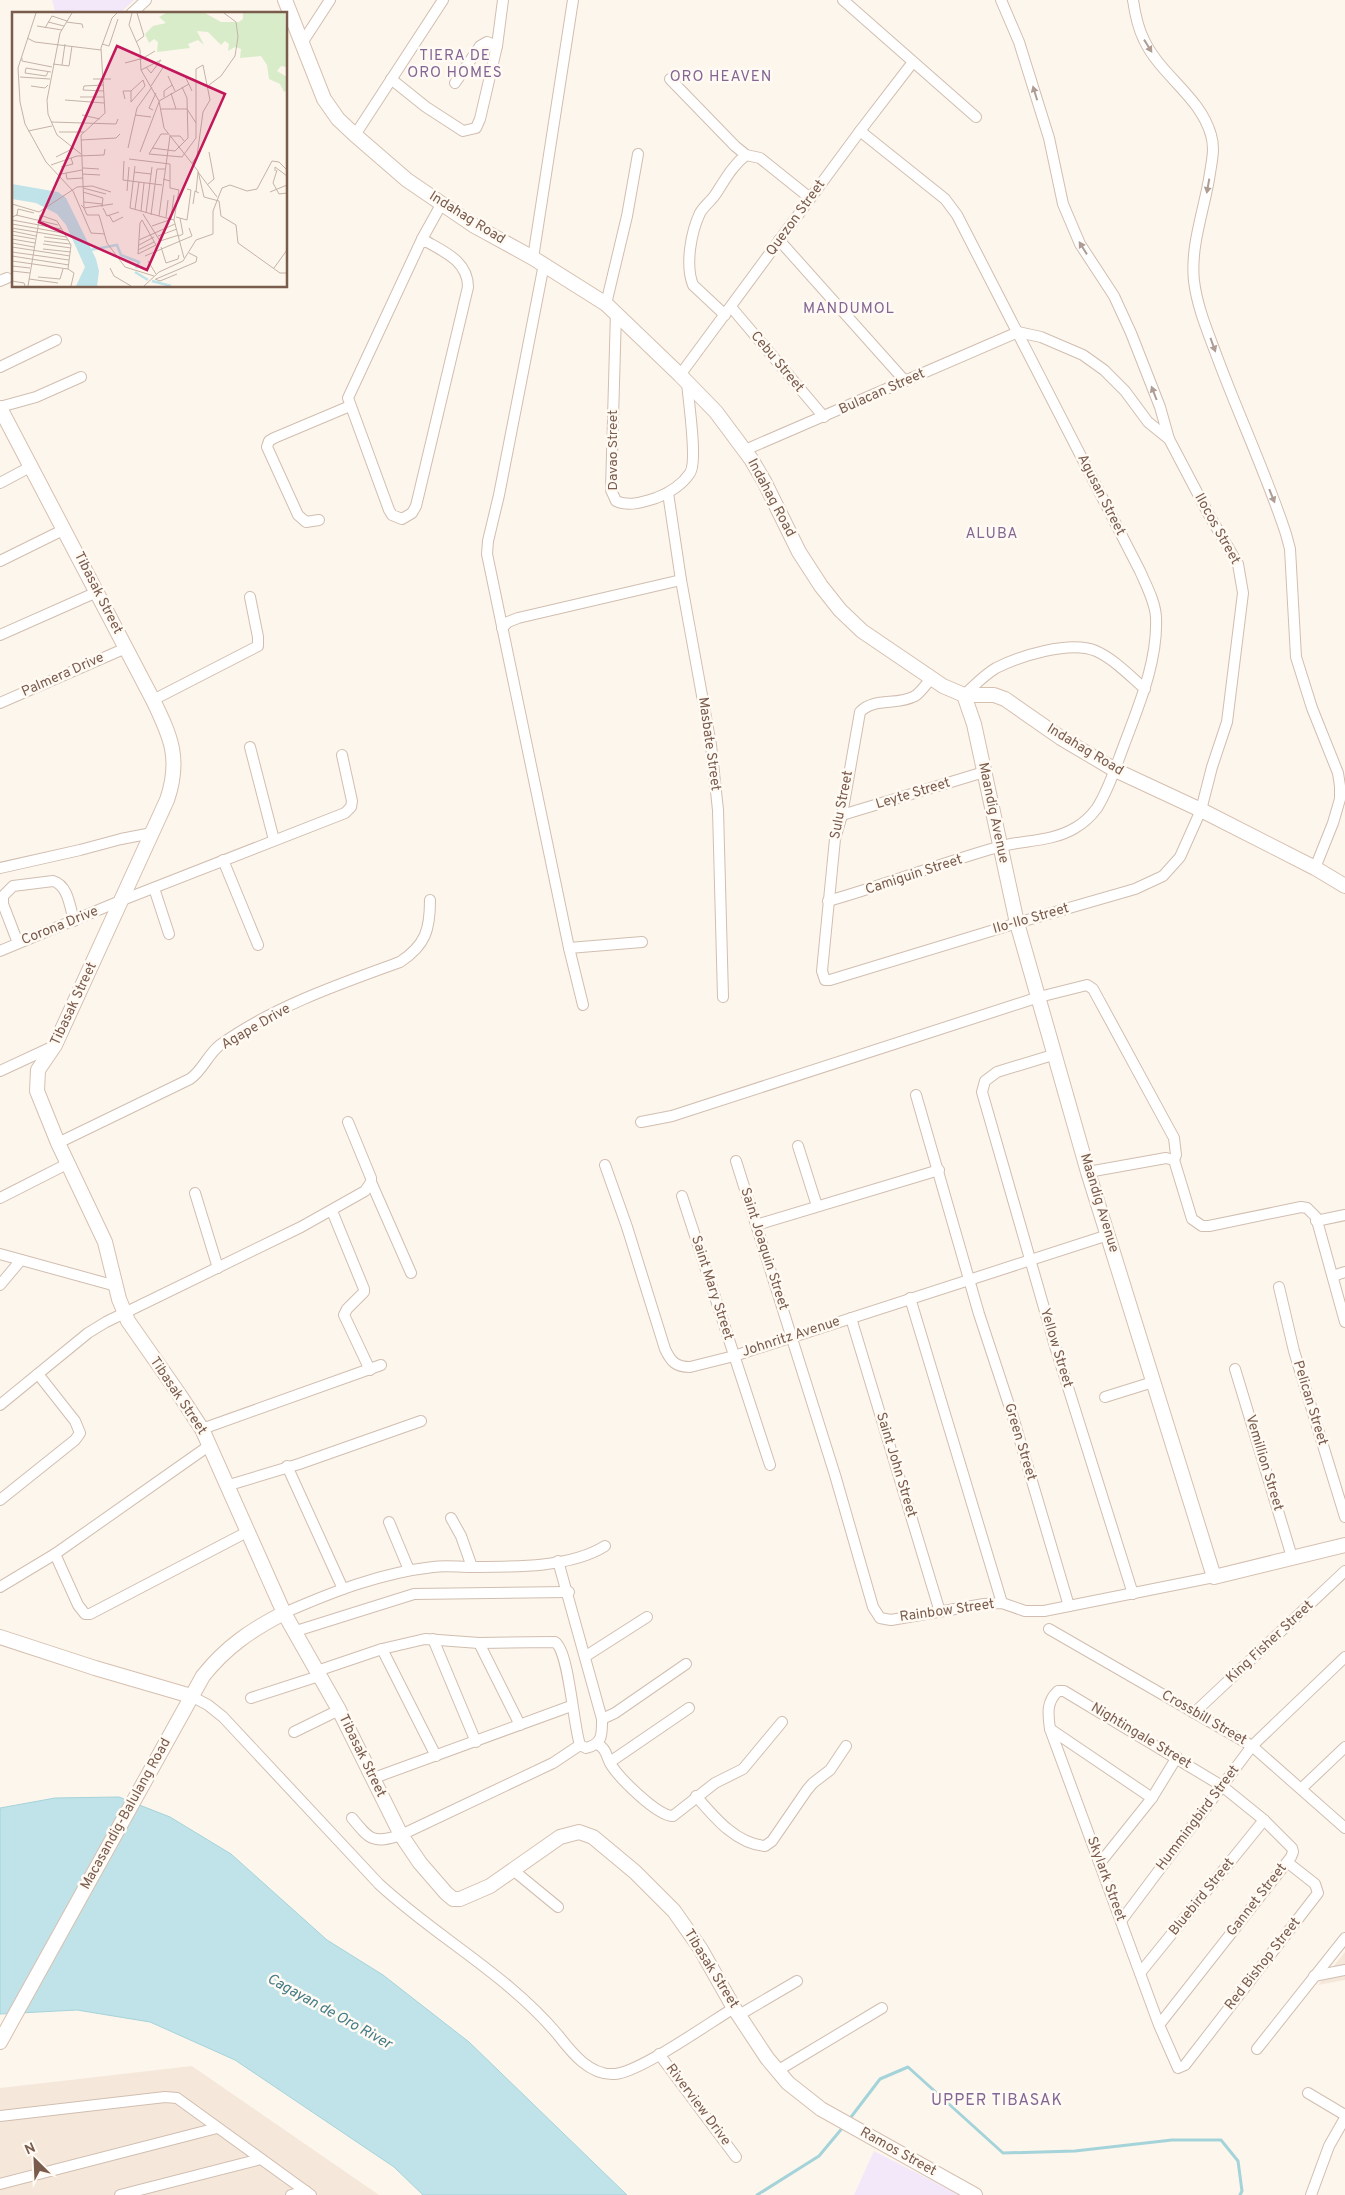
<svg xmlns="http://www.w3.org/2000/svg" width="1345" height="2195" font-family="Overpass,sans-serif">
	<rect width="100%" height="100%" fill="#fdf6ec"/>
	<g fill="#f5e8da">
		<path d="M1345,1952V1980L1318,1985Z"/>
		<path d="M192,2066L379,2195H0V2088Z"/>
	</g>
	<g fill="#f3e8fa">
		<path d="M52,0H134L119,14H56Z"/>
		<path d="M874,2151L960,2195H854Z"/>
	</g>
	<path fill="#bfe3e8" stroke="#a5d3da" d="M119,1797L170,1817L231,1854L327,1940L383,1975L469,2042L627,2195H423L394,2167L235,2060L150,2022L77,2010L0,2014V1808L55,1798Z"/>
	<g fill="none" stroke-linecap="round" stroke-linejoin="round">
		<g stroke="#a5d3da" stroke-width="3">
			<path d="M848,2121L880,2079L908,2067L1003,2153L1075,2151L1172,2140H1221L1238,2161L1242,2191L1240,2195"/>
			<path d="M757,2195L819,2156L844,2126"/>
		</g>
		<defs>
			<g id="street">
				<path d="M843,0L976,117"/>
				<path d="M1001,0L1019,42L1049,138L1063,204L1080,244L1114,296L1131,333L1160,407L1169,439"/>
				<path d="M1133,0C1135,14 1138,28 1144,40C1161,76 1200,96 1211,135C1215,148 1212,160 1210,173C1205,208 1190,245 1194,281C1197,306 1207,330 1216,354C1238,414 1266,473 1286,534L1290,549L1296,657L1312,708L1338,773L1340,786V799L1333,823L1315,868"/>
				<path d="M131,14L146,0"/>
				<path d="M302,43L330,0"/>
				<path d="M391,79L426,107L463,131L476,128L480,119L497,46L503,0"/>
				<path d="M670,79L735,146L746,155L760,158L810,198"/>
				<path d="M455,83L480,46L487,42L497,46"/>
				<path d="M355,135L443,0"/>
				<path d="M422,239C442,251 468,260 468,287L416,506L412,513L402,519L392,515L389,510L348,398Z"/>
				<path d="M422,239L442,203"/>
				<path d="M779,240L905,381"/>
				<path d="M533,258L573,0"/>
				<path d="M544,264L499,495L488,541L487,554L569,948L583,1005"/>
				<path d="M0,281L7,278"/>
				<path d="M606,304L627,216L638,154"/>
				<path d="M731,307L824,417"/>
				<path d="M616,312L611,490L616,501C629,507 643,502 656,498C669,493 682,485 690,473C698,461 688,399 687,382"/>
				<path d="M725,315L693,285C685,265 691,232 700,213C704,206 711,201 715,195C725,180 732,166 746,155"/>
				<path d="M0,367L56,340"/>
				<path d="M680,375L860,131L913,62"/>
				<path d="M0,407L36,397L81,377"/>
				<path d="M745,450L1018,332L1041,337L1083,355L1104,370L1125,391L1148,422L1169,439L1209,515L1238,564L1243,593L1227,722L1212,767L1201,810L1180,857L1163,876L1135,889L1017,923L830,980H825L822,971L835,839L842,815L860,712C874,697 897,706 915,696C921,692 926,684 931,679"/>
				<path d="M0,483L30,467"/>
				<path d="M668,493L681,580L711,745L718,810L723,997"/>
				<path d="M319,520L306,522L298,515L267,447L269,441L274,438L350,406"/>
				<path d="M0,561L65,529"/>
				<path d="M502,628L508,622L518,618L681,580"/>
				<path d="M0,635L97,592"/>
				<path d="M964,695C974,686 984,675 996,668C1020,656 1070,640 1096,651C1114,659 1130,676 1145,689"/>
				<path d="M153,700L258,646V637L250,597"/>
				<path d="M0,703L126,648"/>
				<path d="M250,747L274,840"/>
				<path d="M842,815L984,772"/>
				<path d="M223,860L258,945"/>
				<path d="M0,868L80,850L121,839L152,833"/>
				<path d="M154,888L169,934"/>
				<path d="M828,901C885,885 941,863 998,847C1022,840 1052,842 1075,828C1084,823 1091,816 1097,808C1109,789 1116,766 1124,745C1139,705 1158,661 1156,617C1155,601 1146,585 1140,571L957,215L945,199L860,131"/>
				<path d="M18,943L3,904V896L13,886L53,881C68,885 70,907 74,921"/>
				<path d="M569,948L642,942"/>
				<path d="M0,951L120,901L345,813L351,807L352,801L342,755"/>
				<path d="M1056,1054L997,1072L985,1081L982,1092L1055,1346L1133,1594"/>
				<path d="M0,1071L54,1046"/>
				<path d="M916,1095L979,1314L1013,1417L1069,1606"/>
				<path d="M641,1122L672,1116L1039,997L1087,985L1093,989L1174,1138L1176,1155L1174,1160"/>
				<path d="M58,1143L190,1079C203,1070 208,1054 220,1045C273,1007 339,984 400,962C426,945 430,929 430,900"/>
				<path d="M798,1146L817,1206"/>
				<path d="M736,1161L835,1475L873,1607L880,1618L891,1620L984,1604L1002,1603L1025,1611H1044L1214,1577"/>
				<path d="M605,1165L627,1227L665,1349C671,1362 676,1367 690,1367L734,1356L1108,1235"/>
				<path d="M1088,1172L1166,1158L1174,1160L1192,1219L1202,1226H1209L1301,1207L1307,1208L1316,1217L1345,1322"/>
				<path d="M371,1182L411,1273"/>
				<path d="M195,1193L218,1268"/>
				<path d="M682,1196L770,1465"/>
				<path d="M0,1198L69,1163"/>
				<path d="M332,1211L364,1289V1292L347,1309L344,1315L370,1370"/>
				<path d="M1316,1221L1345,1215"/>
				<path d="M756,1225L939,1170"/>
				<path d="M0,1254L116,1286"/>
				<path d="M1333,1276L1345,1272"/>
				<path d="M0,1285L21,1260"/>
				<path d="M1279,1287L1294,1351L1345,1517"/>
				<path d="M910,1298L1002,1603"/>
				<path d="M851,1318L940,1612"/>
				<path d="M1235,1369L1292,1557"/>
				<path d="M1105,1397L1153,1382"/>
				<path d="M0,1405L88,1333L106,1322L301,1227L365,1191L371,1182V1178L348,1122"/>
				<path d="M202,1429L381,1365"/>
				<path d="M287,1466L343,1589"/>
				<path d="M226,1486L299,1464L421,1421"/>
				<path d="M0,1500L75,1440L80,1433L75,1421L38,1374"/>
				<path d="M451,1518L461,1536L472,1567"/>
				<path d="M389,1522L409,1570"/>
				<path d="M55,1554L78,1605L85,1614H90L247,1532"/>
				<path d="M558,1561L602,1719"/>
				<path d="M0,1587L55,1554L210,1445"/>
				<path d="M284,1613C332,1592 380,1573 433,1567C445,1565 458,1567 471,1567C512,1567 570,1568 605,1546"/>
				<path d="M1049,1629L1252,1746L1345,1828"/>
				<path d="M293,1632L414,1594L569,1592"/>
				<path d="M433,1639L476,1742"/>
				<path d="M479,1643L520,1725"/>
				<path d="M382,1649L436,1756"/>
				<path d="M586,1656L647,1617"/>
				<path d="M317,1671L382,1649L425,1639L479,1643L555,1642C569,1651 573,1724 580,1745"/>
				<path d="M191,1696L208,1705L223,1717L379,1884C436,1937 508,1975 558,2035C572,2053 590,2076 615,2074C640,2072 709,2023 734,2008"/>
				<path d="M251,1698L319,1676"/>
				<path d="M1194,1713L1345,1571"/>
				<path d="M1050,1729L1152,1798"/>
				<path d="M294,1732L339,1710"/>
				<path d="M597,1744C606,1748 606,1755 610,1763C618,1777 657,1816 673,1816L715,1783L743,1769L782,1722"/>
				<path d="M610,1762L689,1708"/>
				<path d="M374,1778L571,1706"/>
				<path d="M1302,1788L1345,1747"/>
				<path d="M696,1796C714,1817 736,1844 765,1846L772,1841L807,1790L813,1783L830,1770L846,1746"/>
				<path d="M352,1818C370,1840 373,1844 401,1835L553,1763L580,1745L586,1748C603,1744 602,1734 602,1719L615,1713L686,1664"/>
				<path d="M1100,1863L1152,1798L1177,1757"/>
				<path d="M513,1870L558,1907"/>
				<path d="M1121,1921L1252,1746L1345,1657"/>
				<path d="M1140,1973L1264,1820"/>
				<path d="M1314,1976L1345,1970"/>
				<path d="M739,2015L797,1981"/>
				<path d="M1159,2025L1291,1857L1293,1852L1292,1848L1264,1820L1222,1786L1064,1691H1058C1046,1702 1048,1714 1050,1729L1159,2025L1178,2068L1185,2065L1318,1893L1315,1884L1287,1862"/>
				<path d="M1257,2049L1345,1938"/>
				<path d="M659,2054L736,2157"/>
				<path d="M777,2071L882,2008"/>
				<path d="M1308,2093L1345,2115"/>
				<path d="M0,2116L165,2097L177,2098L311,2195"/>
				<path d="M0,2184L217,2128"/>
				<path d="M120,2195L261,2159"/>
				<path d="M291,2195L306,2191"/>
				<path d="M1311,2195L1329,2146L1345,2118"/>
			</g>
			<g id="secondary">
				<path d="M285,0L324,99L338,119L355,135L407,180L473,225L533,258L606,304L680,375L716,412L751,459L764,481L799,552L821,586L840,610L862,631L943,686L964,695H994L1005,699L1061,738L1115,770L1201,810L1315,868L1345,886"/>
				<path d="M0,408L153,700C171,737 181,759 167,800L55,1045L38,1070L37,1091L58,1143L105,1242L119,1299L128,1321L179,1394L202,1429L284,1613L339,1710L401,1835L420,1863L446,1893L453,1899H460L490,1886L560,1837L579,1832L593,1837L635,1872L674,1911L700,1948L734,2008L767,2058L788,2083L821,2109L975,2195"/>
				<path d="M964,695L974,724L1017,923L1088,1172L1214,1577L1345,1545"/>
				<path d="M0,1637L95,1668L191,1696"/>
				<path d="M0,2042L203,1676C226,1647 251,1630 284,1613"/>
			</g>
		</defs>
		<use href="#street" stroke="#d1beb0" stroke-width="12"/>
		<use href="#secondary" stroke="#d6c0b0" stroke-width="16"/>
		<use href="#street" stroke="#fff" stroke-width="10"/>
		<use href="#secondary" stroke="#fff" stroke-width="14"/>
	</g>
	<defs><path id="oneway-solid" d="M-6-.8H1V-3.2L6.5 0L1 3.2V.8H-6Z" transform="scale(1.25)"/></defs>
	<g fill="#af9d94">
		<use href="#oneway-solid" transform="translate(1148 46) rotate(58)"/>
		<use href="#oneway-solid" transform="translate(1035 93) rotate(-107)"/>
		<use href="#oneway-solid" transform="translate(1208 186) rotate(100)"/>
		<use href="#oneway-solid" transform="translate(1083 248) rotate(-122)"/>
		<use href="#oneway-solid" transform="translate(1213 345) rotate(70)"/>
		<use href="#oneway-solid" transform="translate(1154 393) rotate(-111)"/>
		<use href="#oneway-solid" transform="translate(1272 496) rotate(68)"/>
	</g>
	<g text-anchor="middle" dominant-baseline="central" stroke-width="5" stroke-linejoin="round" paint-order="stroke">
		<g font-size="14" fill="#7a5c4d" stroke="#fffaf3">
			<text transform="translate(467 218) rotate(32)">Indahag Road</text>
			<text transform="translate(796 218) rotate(-54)">Quezon Street</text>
			<text transform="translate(777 362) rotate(50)">Cebu Street</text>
			<text transform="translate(882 392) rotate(-24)">Bulacan Street</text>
			<text transform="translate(613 450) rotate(-90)">Davao Street</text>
			<text transform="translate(1101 495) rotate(63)">Agusan Street</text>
			<text transform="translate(771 498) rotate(62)">Indahag Road</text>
			<text transform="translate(1217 529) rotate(61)">Ilocos Street</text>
			<text transform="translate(98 593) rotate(63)">Tibasak Street</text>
			<text transform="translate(63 675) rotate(-24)">Palmera Drive</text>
			<text transform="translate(709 744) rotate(82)">Masbate Street</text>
			<text transform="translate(1085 750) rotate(31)">Indahag Road</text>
			<text transform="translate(913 794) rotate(-17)">Leyte Street</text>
			<text transform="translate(842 805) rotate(-79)">Sulu Street</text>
			<text transform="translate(993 813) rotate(78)">Maandig Avenue</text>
			<text transform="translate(914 875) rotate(-18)">Camiguin Street</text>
			<text transform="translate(1031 919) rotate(-16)">Ilo-Ilo Street</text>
			<text transform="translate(60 926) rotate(-22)">Corona Drive</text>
			<text transform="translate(74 1004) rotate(-65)">Tibasak Street</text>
			<text transform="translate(256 1027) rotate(-30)">Agape Drive</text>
			<text transform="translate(1099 1203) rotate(73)">Maandig Avenue</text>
			<text transform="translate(764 1249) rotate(72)">Saint Joaquin Street</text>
			<text transform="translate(712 1288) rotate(72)">Saint Mary Street</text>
			<text transform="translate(791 1337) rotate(-18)">Johnritz Avenue</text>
			<text transform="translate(1056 1348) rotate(73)">Yellow Street</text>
			<text transform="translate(178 1396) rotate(56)">Tibasak Street</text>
			<text transform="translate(1310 1403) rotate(73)">Pelican Street</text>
			<text transform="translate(1020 1442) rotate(73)">Green Street</text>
			<text transform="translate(1264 1463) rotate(73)">Vemillion Street</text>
			<text transform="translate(896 1465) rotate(73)">Saint John Street</text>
			<text transform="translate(947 1611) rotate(-8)">Rainbow Street</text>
			<text transform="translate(1270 1642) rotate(-43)">King Fisher Street</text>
			<text transform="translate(1204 1718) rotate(30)">Crossbill Street</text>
			<text transform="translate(1141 1736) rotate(31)">Nightingale Street</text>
			<text transform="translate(362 1756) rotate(64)">Tibasak Street</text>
			<text transform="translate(126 1814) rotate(-61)">Macasandig-Balulang Road</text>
			<text transform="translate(1198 1818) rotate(-53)">Hummingbird Street</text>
			<text transform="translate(1106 1879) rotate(70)">Skylark Street</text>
			<text transform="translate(1202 1897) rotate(-51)">Bluebird Street</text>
			<text transform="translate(1257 1900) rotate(-52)">Gannet Street</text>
			<text transform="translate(1263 1964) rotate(-52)">Red Bishop Street</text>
			<text transform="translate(711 1969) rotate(58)">Tibasak Street</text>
			<text transform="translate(698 2105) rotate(53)">Riverview Drive</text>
			<text transform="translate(898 2152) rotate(29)">Ramos Street</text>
		</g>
		<g font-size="15" letter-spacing="1" fill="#846695" stroke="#fffaf3">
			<text x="455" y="56">TIERA DE<tspan x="455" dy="17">ORO HOMES</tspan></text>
			<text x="721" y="77">ORO HEAVEN</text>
			<text x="849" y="309">MANDUMOL</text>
			<text x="992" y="534">ALUBA</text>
		</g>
		<g font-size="15" font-style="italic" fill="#437c86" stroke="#fffaf3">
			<text transform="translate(329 2012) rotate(29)">Cagayan de Oro River</text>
		</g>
		<g font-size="16" letter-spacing="1" fill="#846695" stroke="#fffaf3">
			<text x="997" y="2101">UPPER TIBASAK</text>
		</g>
	</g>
	<g transform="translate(12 12)">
		<rect width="275" height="275" fill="#fdf6ec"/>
		<path d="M154,1H193L209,10H227L231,7V1H273L275,55L269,54L265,59L275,65V78L272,80L268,72L257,67L255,53L249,44L228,46L229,37L223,35L216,39L217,32L213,29L209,33L196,20L185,19L192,33L186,28L176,32L178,36L145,40L146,30L142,27L137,31L133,22L141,14L154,11L147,5Z" fill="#d8ecc9"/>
		<path d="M0,172L46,180L54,186L84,247L87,259L85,274H64L73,255L54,213L45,202L24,191L0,187Z" fill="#bfe3e8"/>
		<path fill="none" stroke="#bfe3e8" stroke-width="2.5" d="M78,238L105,233L109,243L127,250L124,256M123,260L136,268M140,269L159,274"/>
		<path fill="none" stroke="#c5b3a7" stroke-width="1" d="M24,1L6,56L8,90L13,112L34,150L61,179L79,221L93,222M60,1L48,21L35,88L36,102L45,123L69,142M105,1L100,6L89,36L93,101L69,123L72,196L75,203H87L95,231L113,255L142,264M120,1L117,13L128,38L129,58L147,89L152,116L186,159L192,185L207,189L209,204L224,213L226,231L268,261H275M36,10L52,14M54,10L70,12L71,16M25,14L50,18M33,16L40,4L55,9M15,26L23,30L89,38M124,30L132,24L125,1M90,32L97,34L106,7M10,46V49L40,55M128,48L143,39M113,51L128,47M41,52L57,54L60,34M50,53L53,32M134,55L139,61L149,48M129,58L149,48M36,60L34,64L13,61L14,56L39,60M156,64L163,79M173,64L180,79M8,65L38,67M81,67H99M131,68L133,74L119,90V79ZM91,73L72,74L71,78L92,79M197,73L209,64L223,44L226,25L224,10L212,1M19,74L33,76L36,73M139,74L152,54M159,81L164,97M68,85H92M152,85V79L160,73M113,87L111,79H119M53,88L92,91M147,89L177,72M149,97H175L184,111V126L170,145L137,142L149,122H156M141,98L137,96L144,81M70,103L88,107M123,103L139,105M39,110L104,112L106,107M16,119L40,114M47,120H72M69,128L104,126L108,122M116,136L125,96L140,75M140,136L163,139L176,126L175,86L170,75M128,140L147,90M44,145L62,136M117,147L158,152V169M112,149L111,168L150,173M180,151L185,144L191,100L198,88L191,53L184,57V111M39,153L65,144L92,143L93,137M123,154L118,196L147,204M49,155L61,152L59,146M71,156L87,157M265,158L261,171L267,182L275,181M263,159V155L275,164M122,160L139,162M186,160L205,185M54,161L55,167L71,166M49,162L70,158M70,162L88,163M151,167L158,169V176L167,178L162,208M195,173L202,167L197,140M71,176L94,182M115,179L117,155M71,180L91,186L90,195M184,180L186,160M258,180L275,173M72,190L90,192M0,192L27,200L65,175L80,174L99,180M181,192L183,179L187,181M69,193L72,196L101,192M91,196L95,204L107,200M123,197L127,170M129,199L132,171M134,201L140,155M131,202L148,229L167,223M4,203L46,213M97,203L101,210L111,205M139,203L145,157H153M0,205L5,203L6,197L22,201M154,205L156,188M164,205L175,208L179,178L175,177M159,206L162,183M0,208L49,217M130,208L144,233L126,242L128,211ZM0,212L51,221M140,214L160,207M0,216L54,225M0,219L24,224M0,223L23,227M146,224L165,217M167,224L171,222L168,206M32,225L56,228M0,227L23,231M127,228L163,212M32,229L58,232M0,231L22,235M31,232L59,236M127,233L142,225M0,235L58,244M149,235L154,251L166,247L167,243M31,237L59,240M126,238L142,230M0,240L57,248M0,244L57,253M133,244L180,224L177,216M172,246L162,208L147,204L158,124H168L173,130M0,249L56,257L59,233L45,209L28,203M136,249L144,262M0,254L18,256M98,256L102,264L119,274M262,256L275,238M56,257L62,261L59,274M0,259L18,261M26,265L48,267L51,257M17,267L46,271M143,267L148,269L165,262M144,267L184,250L185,245L177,241M0,269L12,271L13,274M16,274L28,203M132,274L147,260L171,249L184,228L201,222V199L210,176L218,173L235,179L245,177L260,149L267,150L275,158"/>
		<path fill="#c2185b" fill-opacity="0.15" stroke="#c2185b" stroke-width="2.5" d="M105,34L213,82L135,258L27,210Z"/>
		<rect width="275" height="275" fill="none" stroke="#7a5c4d" stroke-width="2.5"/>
	</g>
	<g transform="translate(35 2160) rotate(336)" stroke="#fffaf3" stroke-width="4" paint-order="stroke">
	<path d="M0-4L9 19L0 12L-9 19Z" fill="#7a5c4d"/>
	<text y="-8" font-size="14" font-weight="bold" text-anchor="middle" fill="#7a5c4d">N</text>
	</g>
</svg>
